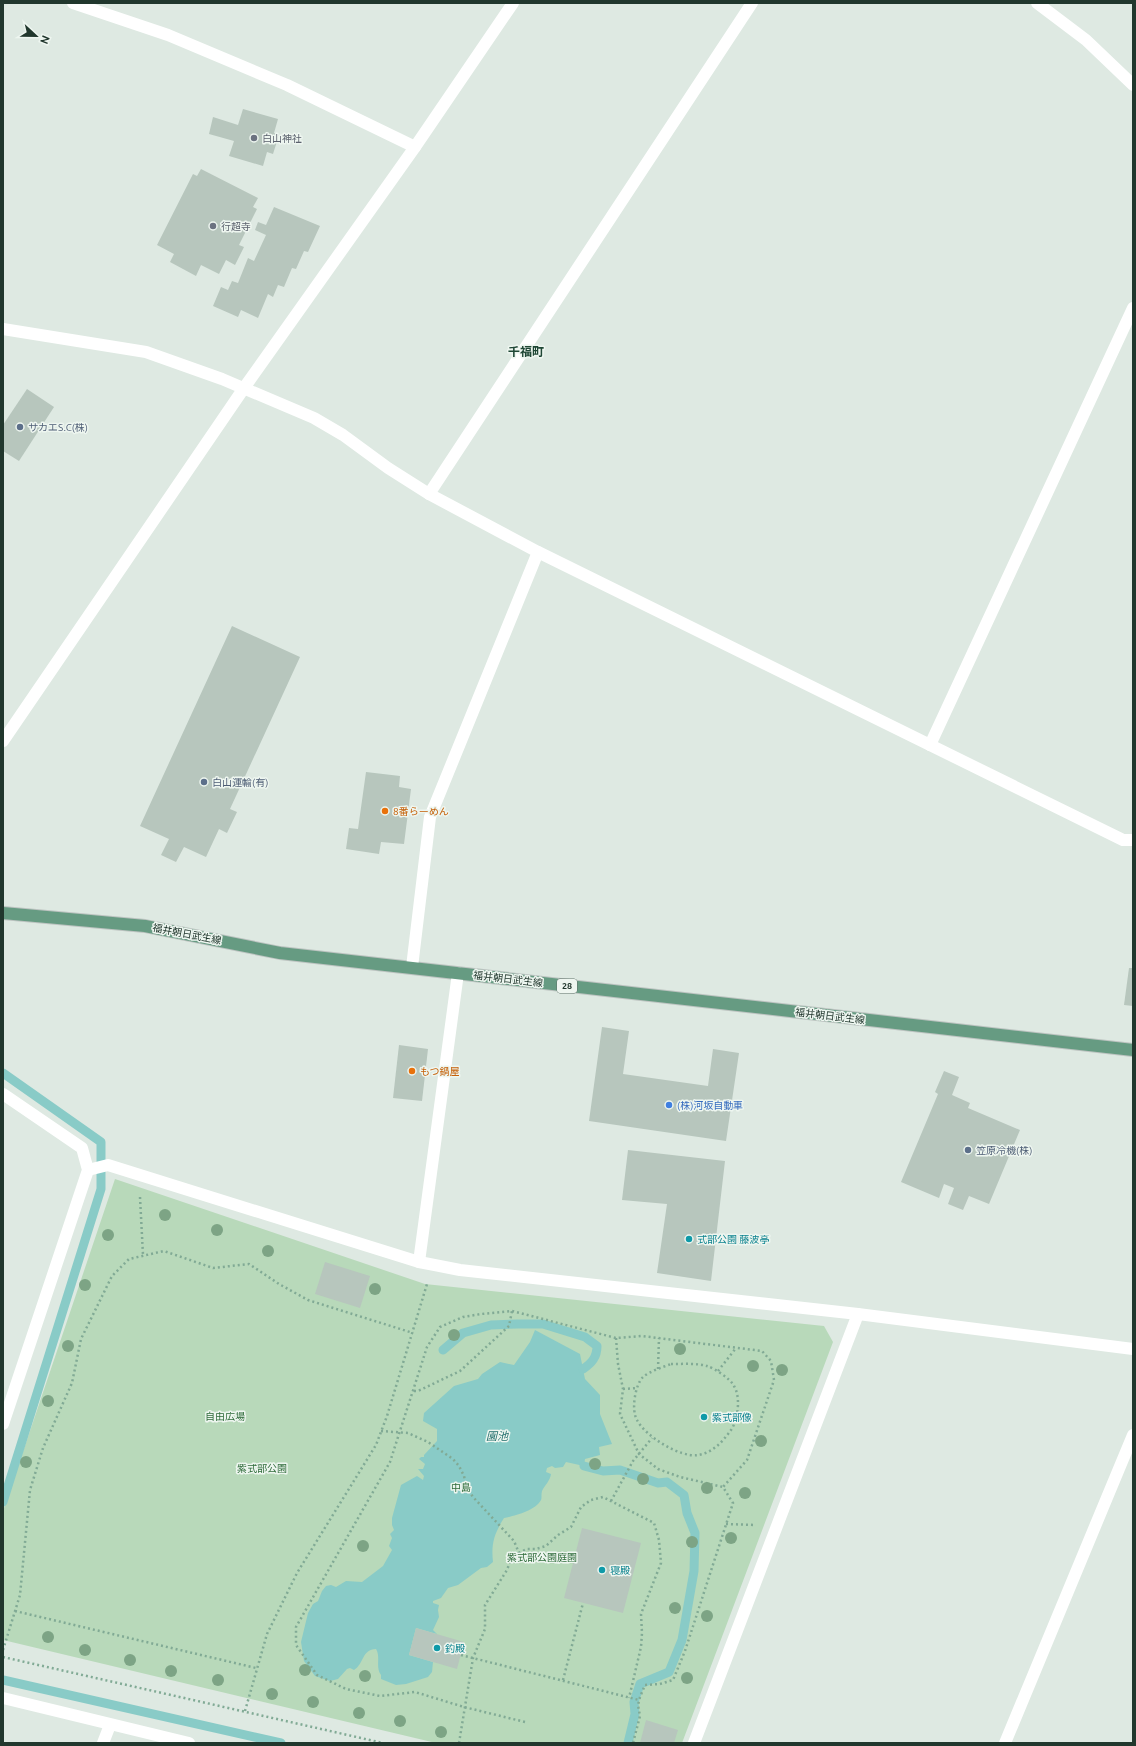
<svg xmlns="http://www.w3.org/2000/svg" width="1136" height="1746" font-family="Ubuntu,'Noto Sans JP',sans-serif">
	<rect width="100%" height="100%" fill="#dee9e2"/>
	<path fill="#b8d9ba" d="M115,1179L425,1284L824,1326L833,1342L682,1743H436L3,1640V1511Z"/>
	<path fill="#89cbc7" d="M535,1330L580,1354L585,1379L600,1395V1414L612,1444L599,1447L600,1455L585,1459L584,1466L566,1462L563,1467L555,1468L552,1466L547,1468L546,1472L551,1474C550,1481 545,1485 542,1491C541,1494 542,1498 541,1500C535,1511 514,1516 504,1518C494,1534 491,1544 493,1562L487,1567L481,1568L458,1585L448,1588L441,1598L433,1601V1603L439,1605L438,1610L439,1617L433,1630L437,1634L416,1628L409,1655L433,1662L432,1672L428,1677L406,1684L396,1685L381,1679V1675C375,1667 381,1657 376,1649C362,1649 364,1664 354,1670L350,1668L347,1669L338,1679L330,1681L315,1676L304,1661L301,1642L308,1613L313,1604L318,1601L322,1591L326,1586L331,1585L336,1587L346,1581L362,1582L383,1566L392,1550L389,1546L392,1538L390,1534L394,1530L392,1525V1518L401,1485L417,1476L423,1480L424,1476L418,1469H423L425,1464L419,1459L421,1457H424V1455L437,1441V1429L423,1421L424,1413L454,1386L478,1379L482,1374L500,1362L514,1365L530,1342Z"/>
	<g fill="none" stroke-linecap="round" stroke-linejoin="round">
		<g stroke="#89cbc7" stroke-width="9">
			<path d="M3,1073L101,1142V1189L3,1502"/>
			<path d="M443,1350L463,1333L491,1325L518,1324H543L585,1337L597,1346C597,1357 592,1363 583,1369"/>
			<path d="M584,1466L603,1471L620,1470L658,1483L667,1482L684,1495L687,1513L695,1533L694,1571L682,1640L669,1672L640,1684L634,1702L635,1714L628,1743"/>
			<path d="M3,1680L281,1743"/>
		</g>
	</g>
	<g fill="#b7c6bd">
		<path d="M243,109L278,119L274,133L279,135L273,154L267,152L263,166L229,156L234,141L209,134L213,117L238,125Z"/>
		<path d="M201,169L258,198L253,207L257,209L239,245L244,247L235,265L226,260L219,274L201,265L196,276L170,262L174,254L157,245L193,174L197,176Z"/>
		<path d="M274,207L320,226L308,252L304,251L296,269L292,268L284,287L278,285L273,297L268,294L258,318L241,310L238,317L213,306L221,287L228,290L232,281L238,283L248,258L254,261L266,235L255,230L258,222L266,225Z"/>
		<path d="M27,389L54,407L19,461L3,451V425Z"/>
		<path d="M232,626L300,657L230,809L237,812L227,833L219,829L206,857L184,847L176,862L161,855L169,839L140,826Z"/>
		<path d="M366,772L400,776L399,787L411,789L404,844L381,842L379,854L346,849L349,828L358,829Z"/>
		<path d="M1129,968H1133V1006L1124,1005Z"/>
		<path d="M602,1027L629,1031L623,1074L708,1086L713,1049L739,1053L726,1141L589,1121Z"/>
		<path d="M399,1045L428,1049L422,1101L393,1098Z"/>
		<path d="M944,1071L959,1077L952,1095L970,1103L968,1108L1020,1130L989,1204L969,1196L963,1210L948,1204L954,1188L944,1184L939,1198L901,1182L938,1094L935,1092Z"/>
		<path d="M628,1150L725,1161L711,1281L657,1273L667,1204L622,1200Z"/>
		<path d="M325,1262L370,1276L360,1308L315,1294Z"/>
		<path d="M582,1528L641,1543L623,1613L564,1598Z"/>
		<path d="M416,1628L464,1642L457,1669L409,1655Z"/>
		<path d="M646,1720L678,1730L674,1743H640Z"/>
	</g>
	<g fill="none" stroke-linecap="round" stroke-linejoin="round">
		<defs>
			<path id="primary" d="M3,913L145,926L280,953L1133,1050"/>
		</defs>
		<use href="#primary" stroke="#bcc3c0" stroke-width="14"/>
		<g stroke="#81aa95" stroke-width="2.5" stroke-dasharray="2 3" stroke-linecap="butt">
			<path d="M140,1197L143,1255"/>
			<path d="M616,1338L618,1364L623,1389L620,1414L639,1454L658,1469L680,1477L723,1487"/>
			<path d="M671,1364C683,1364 696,1363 707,1366C714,1368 731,1379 734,1386C741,1397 738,1420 731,1430C723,1441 713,1453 698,1455C680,1458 645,1436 637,1420C631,1410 635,1385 643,1377C650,1371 663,1367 671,1364Z"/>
			<path d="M658,1369L659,1338"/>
			<path d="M718,1371L736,1348"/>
			<path d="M623,1389L637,1388"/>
			<path d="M414,1391H418L460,1371L509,1326L512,1311"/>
			<path d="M381,1431L408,1433L428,1442L453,1459L459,1466L464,1476L466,1486L473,1497L514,1541L519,1553"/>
			<path d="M611,1501L633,1461L652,1438"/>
			<path d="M726,1524L756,1525"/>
			<path d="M15,1611L256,1668"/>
			<path d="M3,1650L20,1595L30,1490L43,1448L72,1383L81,1339L112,1276L129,1259L164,1251L213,1268L249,1264L279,1284L308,1300L413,1333"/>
			<path d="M461,1655L639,1700"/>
			<path d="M3,1657L383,1743"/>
			<path d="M563,1680L583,1603"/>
			<path d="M245,1711L267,1634L297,1573L376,1445L387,1416L427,1284"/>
			<path d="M525,1722L464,1707L415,1692L380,1696L346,1689L317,1675L296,1645V1627L390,1462L427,1347L440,1327L463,1317L481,1314L512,1311L616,1338L642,1336L762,1351L771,1361L774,1380L747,1460L723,1487L733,1503L685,1651L673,1680L660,1684L645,1685L640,1697L638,1705L640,1716L633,1743"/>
			<path d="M459,1743L473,1658L485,1629V1605L507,1570L512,1556L527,1549H536L546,1546L558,1535L571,1527L581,1507L591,1500L603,1497L654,1523L659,1540L661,1563L641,1614L642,1633L641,1647L629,1698"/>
		</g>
		<g stroke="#fff" stroke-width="12">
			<path d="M73,3L168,35L287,85L415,147"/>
			<path d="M1037,3L1086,40L1133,85"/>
			<path d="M3,329L146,352L222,379L314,418L343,435L388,468L429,494L538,552L1123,840H1133"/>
			<path d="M429,494L752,3"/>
			<path d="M930,745L1133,308"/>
			<path d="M412,967L430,817L538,552"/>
			<path d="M3,1094L82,1148L88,1170L3,1424"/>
			<path d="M88,1170L108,1165L419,1262L460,1270L858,1314L1133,1349"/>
			<path d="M419,1262L458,973"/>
			<path d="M3,1698L189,1743"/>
			<path d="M103,1743L110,1725"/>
			<path d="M694,1743L858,1314"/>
			<path d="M1005,1743L1133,1435"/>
		</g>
		<path stroke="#fff" stroke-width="12" d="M3,741L244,388L415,147L513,3"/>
		<use href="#primary" stroke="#669b82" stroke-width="12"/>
	</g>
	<g fill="#7da485">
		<circle cx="165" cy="1215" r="6"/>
		<circle cx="217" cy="1230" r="6"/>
		<circle cx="108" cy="1235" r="6"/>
		<circle cx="268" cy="1251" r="6"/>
		<circle cx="85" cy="1285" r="6"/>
		<circle cx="375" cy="1289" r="6"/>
		<circle cx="454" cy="1335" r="6"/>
		<circle cx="68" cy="1346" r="6"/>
		<circle cx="680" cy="1349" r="6"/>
		<circle cx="753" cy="1366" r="6"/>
		<circle cx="782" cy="1370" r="6"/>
		<circle cx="48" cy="1401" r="6"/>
		<circle cx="761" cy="1441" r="6"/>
		<circle cx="26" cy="1462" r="6"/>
		<circle cx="595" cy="1464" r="6"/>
		<circle cx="643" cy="1479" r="6"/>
		<circle cx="707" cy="1488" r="6"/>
		<circle cx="745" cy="1493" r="6"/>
		<circle cx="731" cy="1538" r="6"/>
		<circle cx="692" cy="1542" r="6"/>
		<circle cx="363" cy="1546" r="6"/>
		<circle cx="675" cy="1608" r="6"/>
		<circle cx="707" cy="1616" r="6"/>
		<circle cx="48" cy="1637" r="6"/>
		<circle cx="85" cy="1650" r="6"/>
		<circle cx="130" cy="1660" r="6"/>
		<circle cx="305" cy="1670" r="6"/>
		<circle cx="171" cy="1671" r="6"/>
		<circle cx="365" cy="1676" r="6"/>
		<circle cx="687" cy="1678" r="6"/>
		<circle cx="218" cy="1680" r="6"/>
		<circle cx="272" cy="1694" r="6"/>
		<circle cx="313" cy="1702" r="6"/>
		<circle cx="359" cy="1713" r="6"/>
		<circle cx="400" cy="1721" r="6"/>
		<circle cx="441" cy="1732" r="6"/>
	</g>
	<g fill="#6b7280" stroke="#eef6f0" stroke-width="1.5">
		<circle cx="254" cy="138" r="4"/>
		<circle cx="213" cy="226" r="4"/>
	</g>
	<g fill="#5c6f8a" stroke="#eef6f0" stroke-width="1.5">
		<circle cx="20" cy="427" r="4"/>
		<circle cx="204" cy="782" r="4"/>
		<circle cx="968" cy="1150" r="4"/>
	</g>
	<g fill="#e8710a" stroke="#eef6f0" stroke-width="1.5">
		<circle cx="385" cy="811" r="4"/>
		<circle cx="412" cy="1071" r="4"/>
	</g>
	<circle fill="#3f7fe0" stroke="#eef6f0" stroke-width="1.5" cx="669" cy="1105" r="4"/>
	<g fill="#0f9aa8" stroke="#eef6f0" stroke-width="1.5">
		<circle cx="689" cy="1239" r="4"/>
		<circle cx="704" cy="1417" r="4"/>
		<circle cx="602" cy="1570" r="4"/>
		<circle cx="437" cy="1648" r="4"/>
	</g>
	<g text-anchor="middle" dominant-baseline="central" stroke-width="3" stroke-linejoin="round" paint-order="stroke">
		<rect fill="#eef6f0" stroke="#5e7068" stroke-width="1" x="557" y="979" width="20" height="14" rx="3"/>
		<g font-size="9" font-weight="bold" fill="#21372d">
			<text x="567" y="986">28</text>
		</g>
		<g font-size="10" fill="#5b616d" stroke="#eef6f0" text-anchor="start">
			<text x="262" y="138">白山神社</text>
			<text x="221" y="226">行超寺</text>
		</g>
		<g font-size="10" fill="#4e5e75" stroke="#eef6f0" text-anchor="start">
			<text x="28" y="427">サカエS.C(株)</text>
			<text x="212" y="782">白山運輸(有)</text>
			<text x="976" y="1150">笠原冷機(株)</text>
		</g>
		<g font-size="10" fill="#c56008" stroke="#eef6f0" text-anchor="start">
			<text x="393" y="811">8番らーめん</text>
			<text x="420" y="1071">もつ鍋屋</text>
		</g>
		<g font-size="10" fill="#21372d" stroke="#eef6f0">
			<text transform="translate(187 934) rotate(11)">福井朝日武生線</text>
			<text transform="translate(508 979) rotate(7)">福井朝日武生線</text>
			<text transform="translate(830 1016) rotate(7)">福井朝日武生線</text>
		</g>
		<g font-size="10" fill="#366cbe" stroke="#eef6f0" text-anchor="start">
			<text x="677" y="1105">(株)河坂自動車</text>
		</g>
		<g font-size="10" fill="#0d838f" stroke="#eef6f0" text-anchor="start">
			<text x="697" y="1239">式部公園 藤波亭</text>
			<text x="712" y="1417">紫式部像</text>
			<text x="610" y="1570">寝殿</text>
			<text x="445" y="1648">釣殿</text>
		</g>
		<g font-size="10" fill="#2e6b39" stroke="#eef6f0">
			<text x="225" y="1416">自由広場</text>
			<text x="262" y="1468">紫式部公園</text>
			<text x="461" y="1487">中島</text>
			<text x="542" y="1557">紫式部公園庭園</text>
		</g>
		<g font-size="11" font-style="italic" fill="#206e6b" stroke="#eef6f0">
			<text x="497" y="1436">園池</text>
		</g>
		<g font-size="12" font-weight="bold" fill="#1f4735" stroke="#eef6f0">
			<text x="526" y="351">千福町</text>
		</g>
	</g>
	<rect width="1136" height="1746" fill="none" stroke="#21372d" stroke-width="8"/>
	<g transform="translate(36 36) rotate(112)" stroke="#eef6f0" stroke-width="3" paint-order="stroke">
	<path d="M0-3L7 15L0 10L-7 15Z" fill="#21372d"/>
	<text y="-6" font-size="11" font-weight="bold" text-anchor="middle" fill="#21372d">N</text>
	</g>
</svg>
